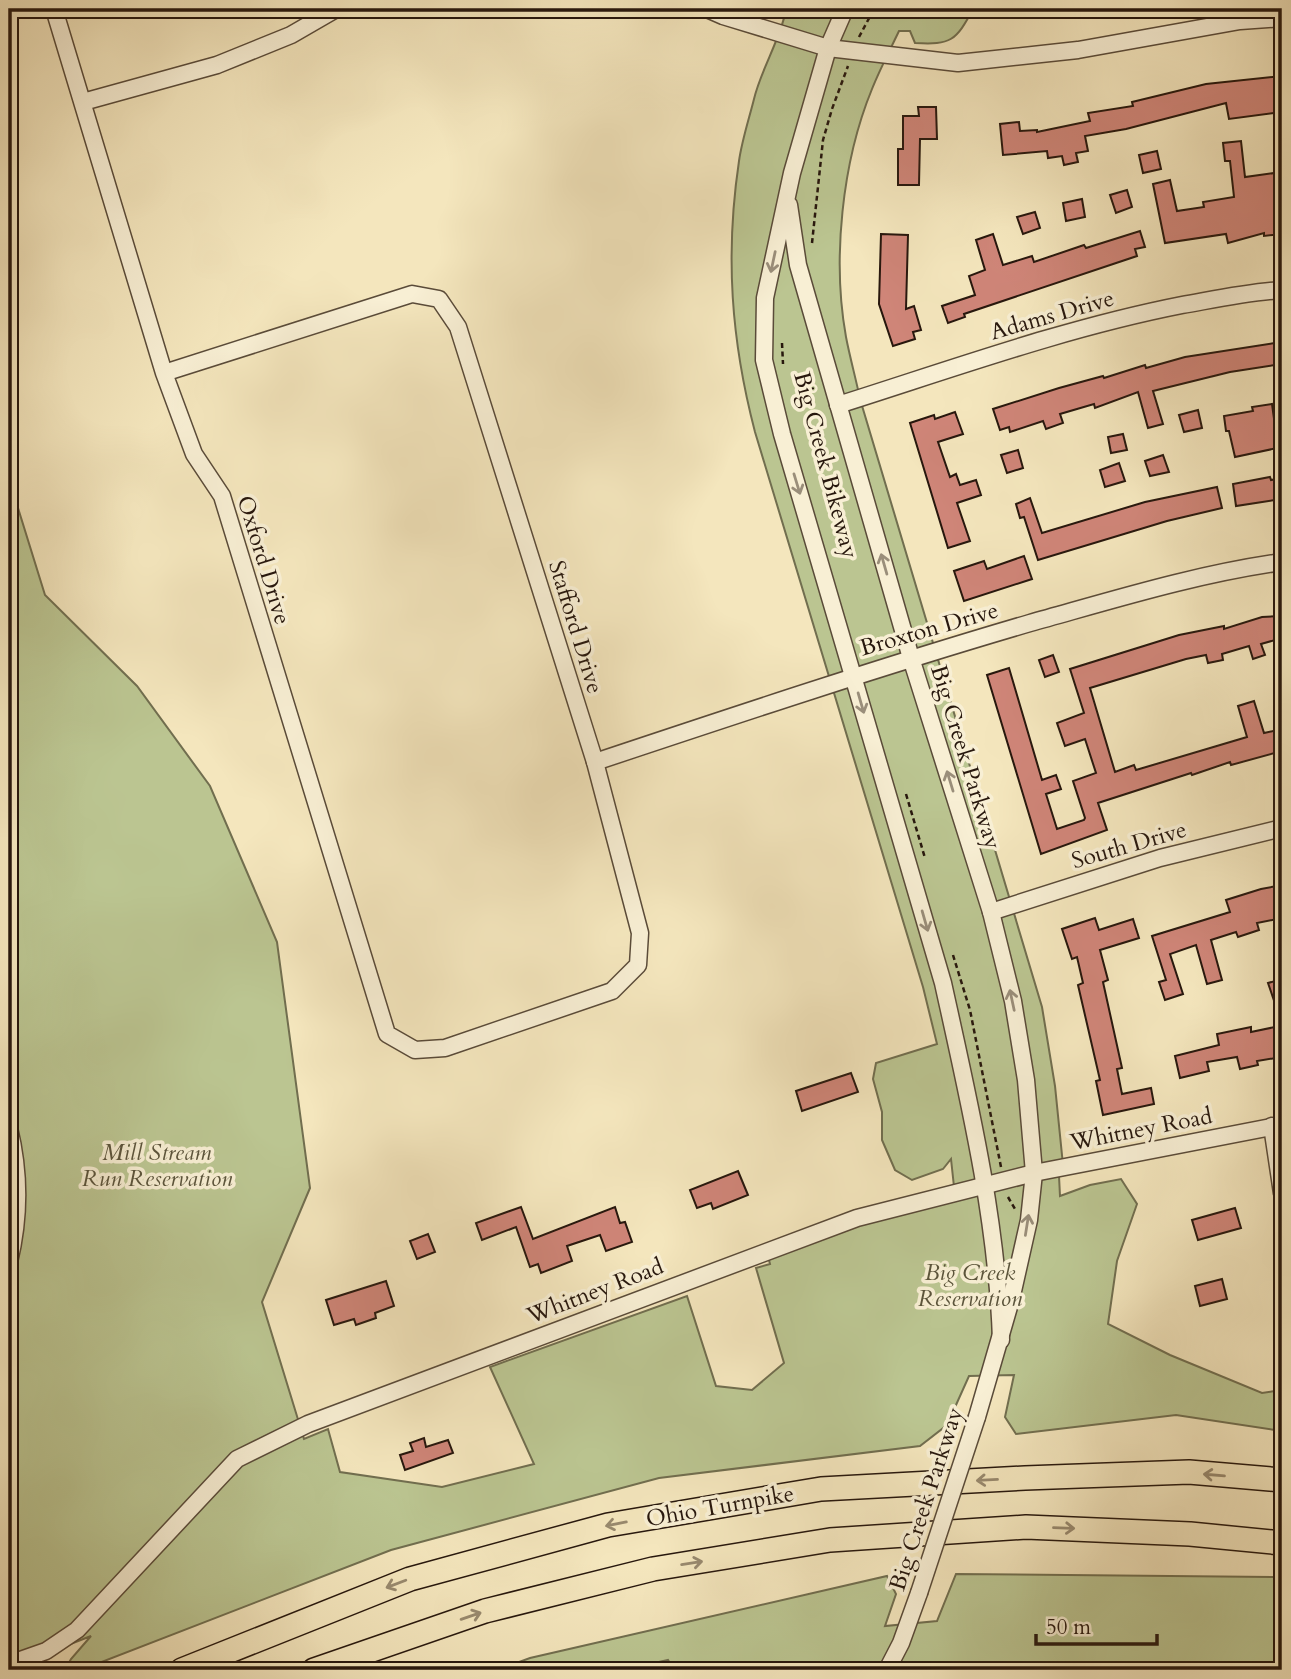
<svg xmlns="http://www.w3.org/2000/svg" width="1291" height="1679" font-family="Cardo,serif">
	<rect width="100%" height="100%" fill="#f4e6bd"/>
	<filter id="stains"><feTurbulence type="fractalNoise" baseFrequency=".00286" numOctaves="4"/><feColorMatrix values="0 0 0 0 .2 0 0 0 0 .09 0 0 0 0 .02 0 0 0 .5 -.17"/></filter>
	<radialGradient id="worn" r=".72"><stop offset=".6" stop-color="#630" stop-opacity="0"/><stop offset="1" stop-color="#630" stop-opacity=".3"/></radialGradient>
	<g fill="#bbc591" stroke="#716e4f" stroke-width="2">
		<path d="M786,9H973C956,41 951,45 915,43L910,31H899C890,50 880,69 872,89C842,162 832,260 846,337C850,358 856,379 860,399L1042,1007L1055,1086L1064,1175L1059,1176L1060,1196L1090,1185L1121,1179L1137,1204L1117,1261L1108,1324L1170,1355L1262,1393L1282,1390V1431L1176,1415L1016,1434L1005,1417L1014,1375L969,1376L947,1425L920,1446L659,1478L391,1550L81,1670H65L71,1659L91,1636L9,1668V479L45,595L137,686L210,786L277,942L310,1188L262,1302L304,1439L328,1429L340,1472L442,1487L534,1464L490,1367L687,1296L716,1386L752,1390L784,1363L756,1268L770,1264L767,1252L955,1196L951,1159L943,1169L912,1180L895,1170L882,1140V1112L873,1079L876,1063L937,1044L923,987L755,432C731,340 725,255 739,161C742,140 749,119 754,99C761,69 782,36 786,9Z"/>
		<path d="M956,1574L1282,1577V1670H674L668,1660L624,1670H497L530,1658L887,1576L896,1594L885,1626L937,1621Z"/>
	</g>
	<g fill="#cf8578" stroke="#27170d" stroke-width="2">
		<path d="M1282,76V112L1229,119L1226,103L1126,129L1085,136L1088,151L1076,153L1078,162L1064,165L1062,156L1048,158L1047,151L1003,155L1000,124L1019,122L1020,131L1037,130V132L1090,121L1088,113L1133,106L1132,102L1206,84Z"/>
		<path d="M918,107H936L937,139H920L919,185H898V149H903V116H919Z"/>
		<path d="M1241,141L1245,177L1282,172V234L1264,236V233L1228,243L1226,234L1165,243L1153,184L1170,180L1177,211L1204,207L1203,202L1234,197L1230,161H1225L1223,143Z"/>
		<path d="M1157,151L1161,169L1143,173L1139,155Z"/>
		<path d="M1127,190L1132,207L1116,213L1110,195Z"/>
		<path d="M1082,199L1085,217L1066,221L1063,203Z"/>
		<path d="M1035,212L1040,228L1023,234L1017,217Z"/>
		<path d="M1140,231L1145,247L1135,249L1137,256L964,314L965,317L948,323L942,306L975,295L969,276L985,270L976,240L993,234L1003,265L1032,256L1034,262L1084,245L1086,248Z"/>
		<path d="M881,234L908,235L906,309L914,306L921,330L913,332L915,339L893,346L879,304Z"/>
		<path d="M1282,342V364L1230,372L1153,391L1163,424L1148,428L1138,392L1095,408L1094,404L1060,414L1063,423L1046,429L1043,421L1010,432L1009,427L1000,430L993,409L1059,388L1103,376L1104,378L1145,365L1146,368L1185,357Z"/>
		<path d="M1272,404L1276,433L1282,432V447L1235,457L1229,431H1226L1224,416L1253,411L1252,407Z"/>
		<path d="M1198,410L1202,428L1184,432L1179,415Z"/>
		<path d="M955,412L963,434L938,442L950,477L956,474L960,485L976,480L981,495L957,503L970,541L948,548L910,423L934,415L935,419Z"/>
		<path d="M1123,434L1127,450L1111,453L1108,437Z"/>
		<path d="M1018,450L1023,468L1007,473L1001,455Z"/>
		<path d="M1163,455L1169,472L1150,476L1145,461Z"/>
		<path d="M1119,463L1125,481L1105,487L1100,470Z"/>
		<path d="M1270,477L1271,480L1282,478V499L1236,506L1233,484Z"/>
		<path d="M1217,487L1222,508L1167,521L1038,560L1024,517L1020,518L1016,504L1030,498L1042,533L1145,502Z"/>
		<path d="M1024,556L1032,579L964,601L954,571L984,561L987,569Z"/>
		<path d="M1282,616V638L1261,644L1265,655L1253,659L1249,646L1222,654L1223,660L1208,663L1206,655L1186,659L1090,688L1115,772L1134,765L1136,770L1247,737L1238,706L1254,701L1264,733L1282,729V751L1231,765L1230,762L1192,775L1191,773L1098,803L1107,830L1041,854L987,675L1009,668L1042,780L1056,775L1061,789L1046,794L1057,829L1084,820L1085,818L1073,781L1096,773L1085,739L1065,746L1057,723L1084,713L1070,669L1179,635L1224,626V629L1262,617Z"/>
		<path d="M1053,655L1059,672L1045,677L1039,660Z"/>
		<path d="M1282,885V918L1257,923L1259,930L1238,937L1236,932L1211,940L1222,980L1207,984L1196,945L1170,954L1183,994L1165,1000L1159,982L1166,980L1152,936L1230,912L1226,900L1261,889Z"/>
		<path d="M1095,918L1099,930L1133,919L1139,938L1100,950L1108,980L1103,982L1122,1068L1117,1069L1122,1094L1151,1088L1154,1104L1103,1115L1096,1081L1100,1080L1078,985L1083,983L1077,957L1072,959L1062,929Z"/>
		<path d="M1282,979V1018H1280L1268,983Z"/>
		<path d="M1251,1027V1032L1275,1027L1276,1034L1282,1033V1057L1257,1061L1258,1065L1240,1069L1237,1057L1207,1062L1209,1071L1180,1078L1175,1056L1219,1045L1217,1034Z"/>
		<path d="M851,1073L858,1092L802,1111L796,1091Z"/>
		<path d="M738,1171L748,1195L713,1209L711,1203L697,1208L690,1190Z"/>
		<path d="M521,1207L533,1239L615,1207L620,1223L625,1222L632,1242L606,1251L600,1235L567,1246L572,1261L541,1273L538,1264L530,1267L516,1227L482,1240L476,1223Z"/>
		<path d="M1235,1208L1241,1228L1198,1240L1192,1220Z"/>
		<path d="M428,1234L435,1252L417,1259L410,1241Z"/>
		<path d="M1222,1279L1227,1299L1200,1306L1195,1286Z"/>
		<path d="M386,1281L394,1306L375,1313L376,1318L356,1325L354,1319L334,1325L326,1300Z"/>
		<path d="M424,1438L426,1447L448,1440L453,1453L405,1470L400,1455L413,1451L410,1443Z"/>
	</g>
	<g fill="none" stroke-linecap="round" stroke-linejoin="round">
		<defs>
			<g id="minor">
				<path d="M54,9L164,373L194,454L222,496L387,1034L415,1050L445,1048L612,991L638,965L640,933L595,762L458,327L439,299L412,294L164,373"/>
				<path d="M707,9L723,16L828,48L958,63L1078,50L1240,21L1282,18"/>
				<path d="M845,9L828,48L792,173L765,298L764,360L782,434L943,983C969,1101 997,1219 1001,1340"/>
				<path d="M83,102L217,65L291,35L336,9"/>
				<path d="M789,205L798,265L911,658L991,912L1013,1001L1026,1080L1034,1173L1029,1220L1011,1300L977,1417"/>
				<path d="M838,405C952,369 1065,328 1182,305C1216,299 1248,292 1282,290"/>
				<path d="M595,762C739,714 883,666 1030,623C1113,600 1196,574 1282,562"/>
				<path d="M991,912L1160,858L1282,828"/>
				<path d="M1272,1126L1282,1193"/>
				<path d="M9,1128C20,1173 20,1217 9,1262"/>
				<path d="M9,1664L46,1651L77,1630L237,1459L308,1424L857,1218L1034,1173L1282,1125"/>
				<path d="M887,1670L901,1643L919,1593"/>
			</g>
			<g id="highway">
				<path d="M182,1670L410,1579L608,1525L821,1489L1025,1478L1189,1472L1282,1480"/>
				<path d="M314,1670L485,1611L653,1569L830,1540L1026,1527L1190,1534L1282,1543"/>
			</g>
		</defs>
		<use href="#minor" stroke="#5a4b39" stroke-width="19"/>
		<use href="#highway" stroke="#27170d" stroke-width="26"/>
		<g stroke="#27170d" stroke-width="2.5" stroke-dasharray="5 3.5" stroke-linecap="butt">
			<path d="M859,37L874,9"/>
			<path d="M812,243L823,140L832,109L848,66"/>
			<path d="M782,343L783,364"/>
			<path d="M906,794L925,858"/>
			<path d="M953,955L970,1010L1001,1167"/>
			<path d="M1008,1197L1015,1209"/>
		</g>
		<use href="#minor" stroke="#f8efd4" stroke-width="16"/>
		<use href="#highway" stroke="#f4e6bd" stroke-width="23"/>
		<defs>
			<path id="minor-bridge" d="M919,1593L977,1417"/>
		</defs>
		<use href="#minor-bridge" stroke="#5a4b39" stroke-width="19" stroke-linecap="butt"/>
		<use href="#minor-bridge" stroke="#f8efd4" stroke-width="16"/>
	</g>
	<defs><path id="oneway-shaft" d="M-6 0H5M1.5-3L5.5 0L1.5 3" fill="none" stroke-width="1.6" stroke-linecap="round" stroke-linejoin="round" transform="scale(1.75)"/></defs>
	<g stroke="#9a8e7a">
		<use href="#oneway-shaft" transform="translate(773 262) rotate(102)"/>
		<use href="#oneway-shaft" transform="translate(797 484) rotate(73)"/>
		<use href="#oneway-shaft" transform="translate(884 564) rotate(-106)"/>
		<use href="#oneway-shaft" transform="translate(861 703) rotate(74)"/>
		<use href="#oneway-shaft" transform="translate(950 781) rotate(-107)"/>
		<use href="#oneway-shaft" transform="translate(925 921) rotate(74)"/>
		<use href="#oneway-shaft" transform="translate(1012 1000) rotate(-102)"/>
		<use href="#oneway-shaft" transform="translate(1027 1225) rotate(-81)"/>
	</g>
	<g stroke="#98896e">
		<use href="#oneway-shaft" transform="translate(1214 1475) rotate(-175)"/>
		<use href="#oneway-shaft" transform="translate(987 1480) rotate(177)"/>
		<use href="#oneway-shaft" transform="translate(616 1524) rotate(169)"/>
		<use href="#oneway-shaft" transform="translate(1064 1528) rotate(2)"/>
		<use href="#oneway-shaft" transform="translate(692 1563) rotate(-9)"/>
		<use href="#oneway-shaft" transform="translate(396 1584) rotate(159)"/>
		<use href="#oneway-shaft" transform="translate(471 1616) rotate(-19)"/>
	</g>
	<g text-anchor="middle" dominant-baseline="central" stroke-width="7" stroke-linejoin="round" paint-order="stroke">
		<g font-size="23" fill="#27170d" stroke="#f8efd4">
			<text transform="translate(1052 315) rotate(-16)">Adams Drive</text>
			<text transform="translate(826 465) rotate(75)">Big Creek Bikeway</text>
			<text transform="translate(264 560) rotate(73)">Oxford Drive</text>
			<text transform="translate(576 627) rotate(73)">Stafford Drive</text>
			<text transform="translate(929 629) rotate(-16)">Broxton Drive</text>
			<text transform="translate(966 757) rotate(73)">Big Creek Parkway</text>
			<text transform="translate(1129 845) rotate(-16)">South Drive</text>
			<text transform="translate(1141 1129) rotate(-11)">Whitney Road</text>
			<text transform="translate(595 1291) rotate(-21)">Whitney Road</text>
			<text transform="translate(926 1499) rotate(-72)">Big Creek Parkway</text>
			<text transform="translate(720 1506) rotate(-10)">Ohio Turnpike</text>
		</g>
		<g font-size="23" font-style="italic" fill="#5b543b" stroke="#f8efd4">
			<text x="157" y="1152">Mill Stream<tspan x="157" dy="26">Run Reservation</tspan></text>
			<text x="970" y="1272">Big Creek<tspan x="970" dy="26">Reservation</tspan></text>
		</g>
	</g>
	<rect width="1291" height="1679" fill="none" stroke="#f4e6bd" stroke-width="35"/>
	<rect x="10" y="10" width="1270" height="1658" fill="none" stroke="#27170d" stroke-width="3.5"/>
	<rect x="18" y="18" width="1256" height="1644" fill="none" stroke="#27170d" stroke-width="2"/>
	<path d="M1036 1634v10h121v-10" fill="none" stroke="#27170d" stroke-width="3.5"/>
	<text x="1046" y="1634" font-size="21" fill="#27170d" stroke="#f8efd4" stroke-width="5" paint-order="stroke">50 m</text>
	<rect width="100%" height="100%" filter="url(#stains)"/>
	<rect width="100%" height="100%" fill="url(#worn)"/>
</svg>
